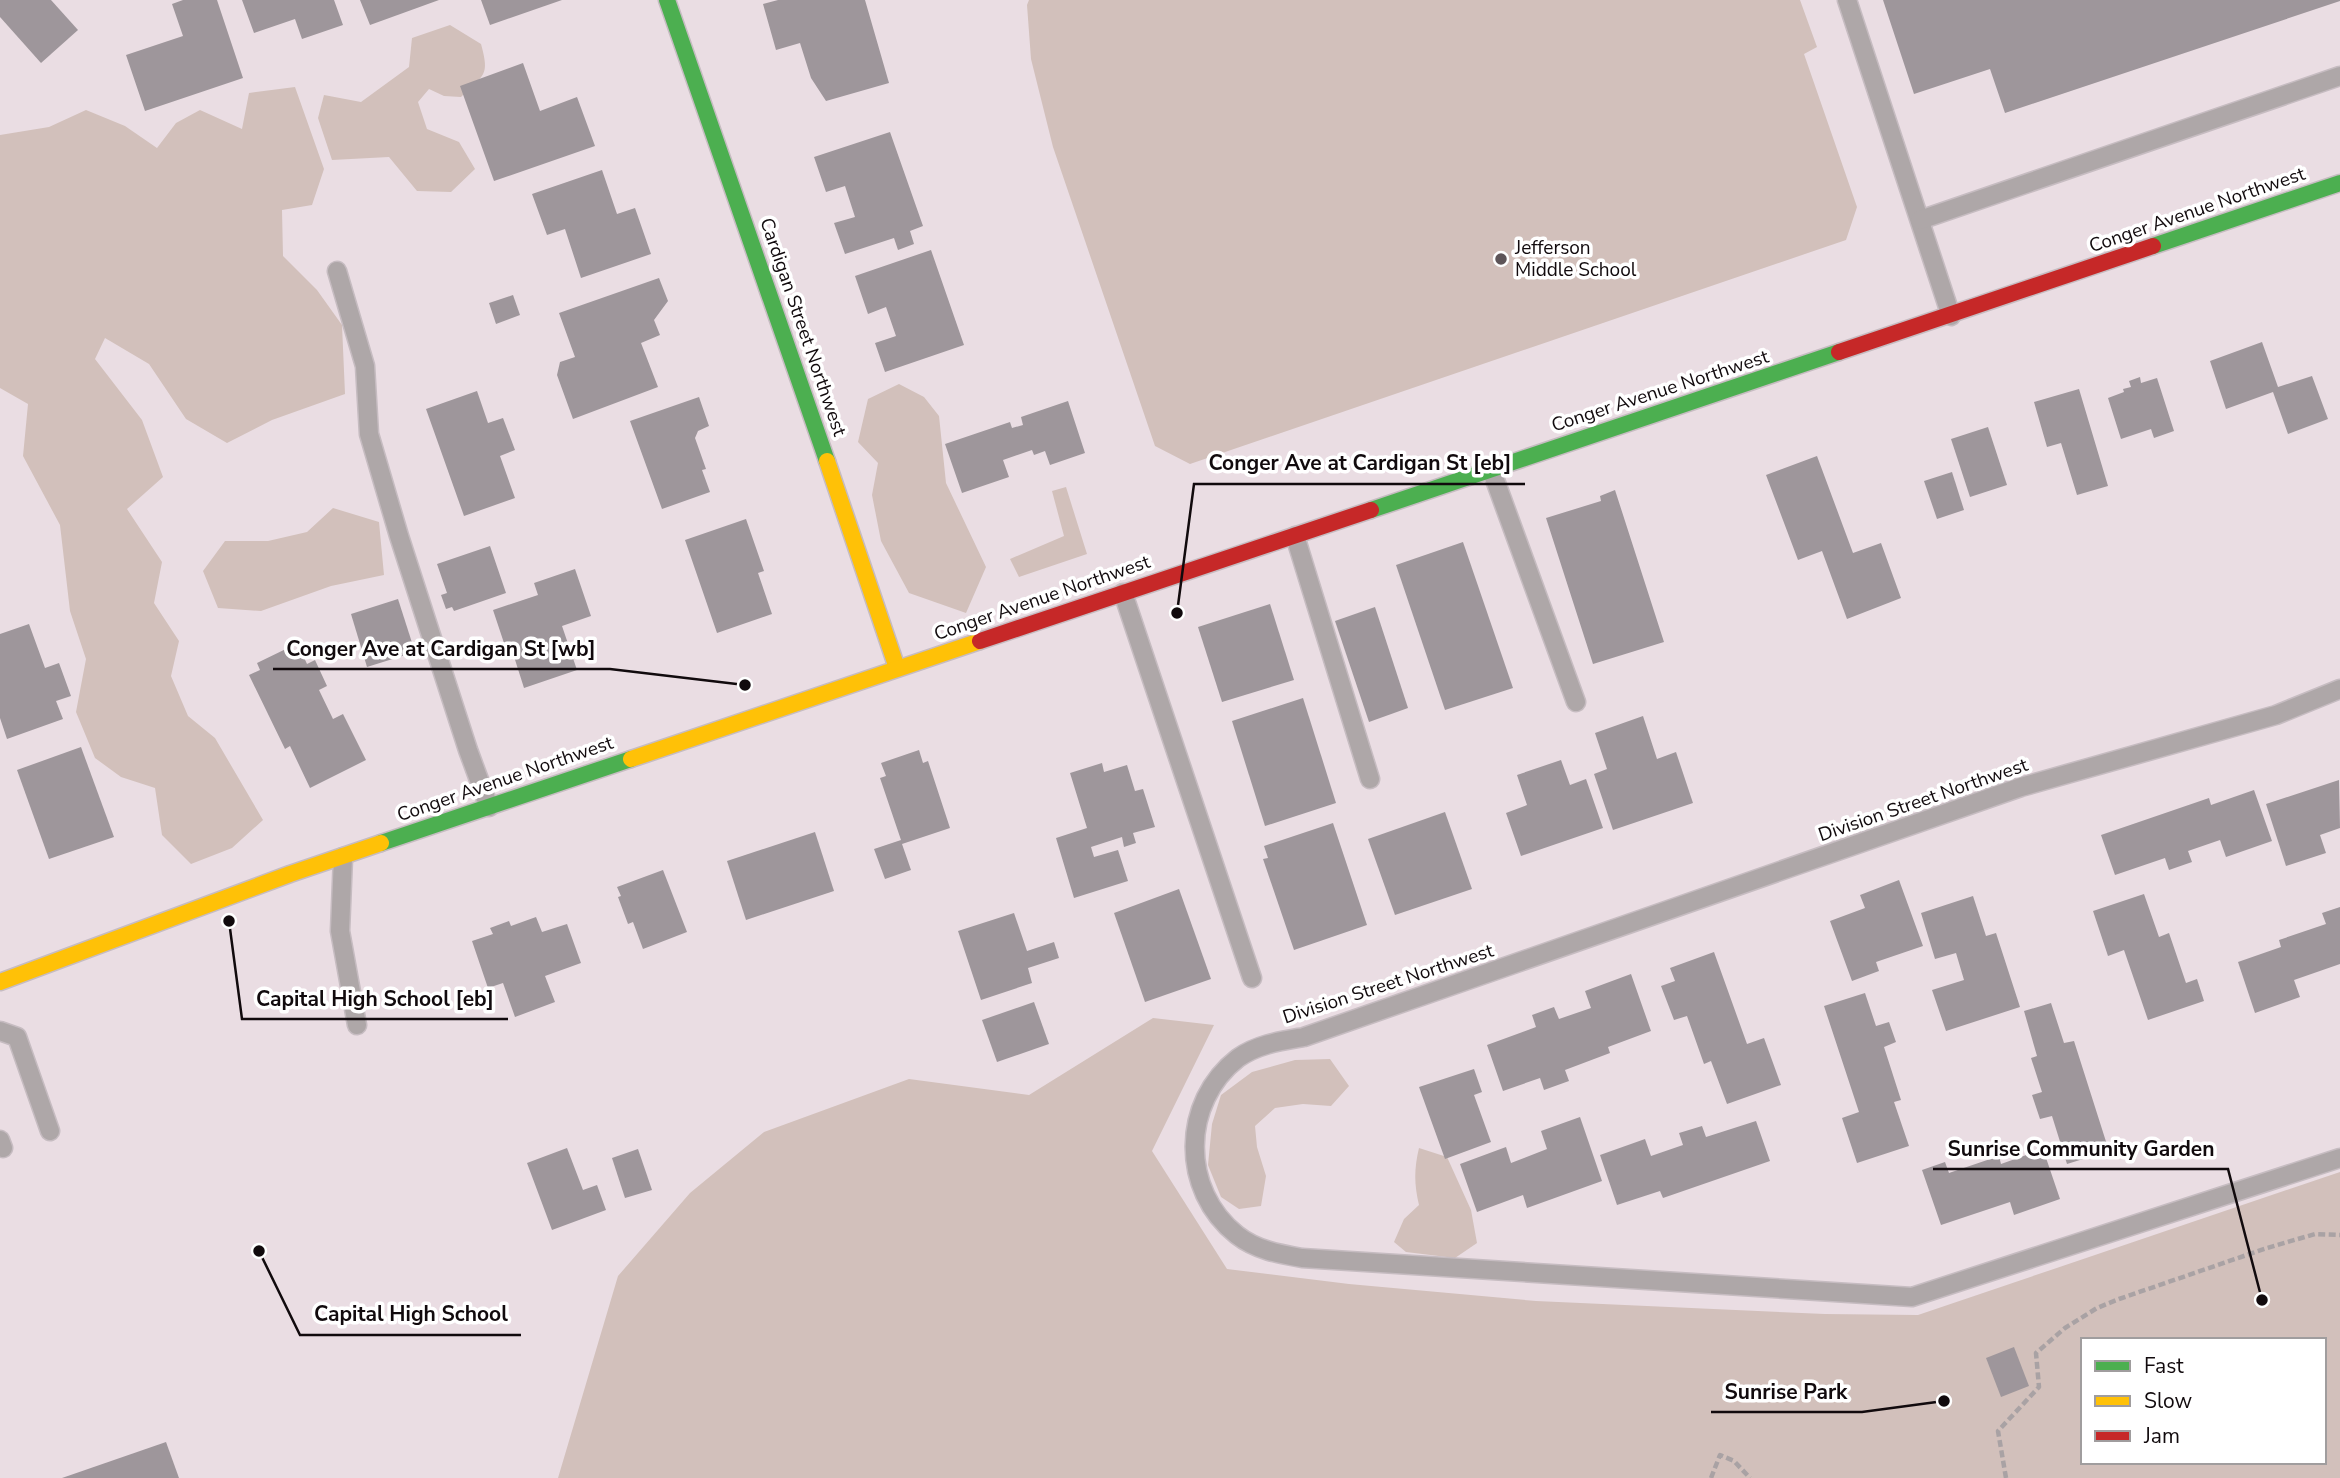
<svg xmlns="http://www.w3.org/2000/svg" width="2340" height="1478" font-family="'Nunito Sans',sans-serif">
	<rect width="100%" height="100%" fill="#eadde3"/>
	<g fill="#d2c0bb" fill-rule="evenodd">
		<path d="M1029,0H1800L1817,47L1804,54L1857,207L1846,240L1190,464L1155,446L1053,147L1031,59L1027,5Z"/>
		<path d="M450,25L481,44C490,77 484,74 461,97L444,96L429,89L418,102L427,129L459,142L475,169L451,192L417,191L389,157L332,160L318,118L324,95L361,102L409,67L412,38Z"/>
		<path d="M295,87L324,169L312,205L282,210L283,256L317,290L342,325L345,394L272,420L227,443L186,419L149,364L105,338L95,359L142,420L163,477L127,509L162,562L154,603L179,641L171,676L188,716L215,738L263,820L232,848L191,864L162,835L155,788L121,777L95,758L76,712L86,659L70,611L60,525L23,456L28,404L0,388V135L49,127L86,110L125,126L157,148L176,123L200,110L242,129L249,93Z"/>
		<path d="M899,384L924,397L939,416L946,483L986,567L966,613L909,593L881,541L872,495L878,463L858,442L868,399Z"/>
		<path d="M1066,487L1087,554L1019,577L1010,559L1064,536L1052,491Z"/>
		<path d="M333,508L379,522L384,575L331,586L261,611L218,608L203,571L225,541H268L307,532Z"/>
		<path d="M1153,1018L1214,1025L1152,1151L1227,1269L1349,1284L1536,1301L1825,1314L1918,1315L2340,1172V1478H558L618,1276L690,1193L764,1132L909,1079L1029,1095ZM2083,1340H2324V1462H2083Z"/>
		<path d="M1330,1059L1349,1086L1331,1106L1303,1104L1275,1108L1255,1126L1257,1147L1266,1176L1261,1206L1239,1209L1221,1197L1208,1165L1212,1124L1221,1095L1252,1072L1295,1060Z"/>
		<path d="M1419,1148L1447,1157L1471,1210L1477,1243L1455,1258L1406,1252L1394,1242L1404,1219L1419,1205C1414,1184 1414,1169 1419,1148Z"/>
	</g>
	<g fill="#9e969b">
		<path d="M0,0H51L78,30L41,63L0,17Z"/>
		<path d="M183,0H217L243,78L145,111L126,55L183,36L172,4Z"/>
		<path d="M242,0H334L343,25L302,39L295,19L254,33Z"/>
		<path d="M360,0H439L370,25Z"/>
		<path d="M481,0H562L490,25Z"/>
		<path d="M778,0H865L889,83L826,101L811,78L800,43L776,50L763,4Z"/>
		<path d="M1883,0H2340V1L2005,113L1990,69L1914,94Z"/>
		<path d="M523,63L540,111L577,97L595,146L494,181L460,86Z"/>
		<path d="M890,132L923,226L910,231L914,244L898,250L894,238L845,254L834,223L855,217L845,186L826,192L814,157Z"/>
		<path d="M602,170L617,214L635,208L651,254L581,278L565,229L547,235L532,194Z"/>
		<path d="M931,250L964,345L885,372L875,343L896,336L886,307L868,314L855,276Z"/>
		<path d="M659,278L668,301L654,320L660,335L641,343L658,387L573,419L557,375L560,362L575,357L559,313Z"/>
		<path d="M513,295L520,315L496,324L489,303Z"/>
		<path d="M2262,342L2278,387L2312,376L2328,419L2288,434L2273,392L2226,409L2210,361Z"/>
		<path d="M2140,377L2141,383L2157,378L2174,431L2154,438L2151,429L2121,439L2108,398L2124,392L2123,389L2131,387L2129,381Z"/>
		<path d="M2079,389L2108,486L2077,495L2061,443L2047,447L2034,402Z"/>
		<path d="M477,391L488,423L503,418L515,450L500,456L515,498L464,516L426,409Z"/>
		<path d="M699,397L709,426L698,431L695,438L706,469L702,470L710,492L662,509L630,421Z"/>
		<path d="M1068,401L1085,453L1050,465L1045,451L1034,455L1032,450L1003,460L1009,477L962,493L945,444L1010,422L1012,428L1023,425L1021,417Z"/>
		<path d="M1988,427L2007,485L1970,497L1951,439Z"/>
		<path d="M1817,456L1853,553L1881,543L1901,598L1847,619L1822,551L1798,560L1766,475Z"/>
		<path d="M1952,472L1964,510L1937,519L1924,481Z"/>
		<path d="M1615,490L1664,642L1593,664L1546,518L1601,501L1600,496Z"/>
		<path d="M746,519L764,571L758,573L772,614L717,633L685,540Z"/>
		<path d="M1463,542L1513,688L1445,710L1396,565Z"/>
		<path d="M490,546L506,593L454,611L452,607L446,609L441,595L447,593L437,564Z"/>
		<path d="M575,569L591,616L562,626L577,670L524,688L510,644L505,646L493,610L538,595L534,583Z"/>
		<path d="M398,599L415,652L367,667L351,614Z"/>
		<path d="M1270,604L1294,680L1222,702L1198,627Z"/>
		<path d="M1375,607L1408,708L1369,722L1335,621Z"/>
		<path d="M29,624L45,668L59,663L71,696L56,701L63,719L7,739L0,718V634Z"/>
		<path d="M292,646L296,653L301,651L307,664L315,660L327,686L319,690L333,719L343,714L366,760L310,788L290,746L285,749L249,675L260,670L257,663Z"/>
		<path d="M1303,698L1336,803L1265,826L1232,721Z"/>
		<path d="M1643,716L1657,759L1676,752L1693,803L1613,830L1594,774L1607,769L1595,733Z"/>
		<path d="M81,747L114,837L49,859L17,770Z"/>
		<path d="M919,750L923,763L928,761L950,828L902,844L911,870L885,879L874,849L901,840L880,778L886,776L881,763Z"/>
		<path d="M1561,760L1570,785L1586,779L1603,828L1521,856L1506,813L1527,805L1517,775Z"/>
		<path d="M1102,763L1104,772L1127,765L1135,791L1143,789L1155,827L1133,833L1136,843L1124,847L1122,837L1091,847L1094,857L1118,850L1128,881L1074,898L1056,838L1087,828L1070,773Z"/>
		<path d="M2339,780L2340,828L2320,835L2326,853L2286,866L2266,804Z"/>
		<path d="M2254,790L2272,841L2226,857L2220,840L2188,851L2192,862L2169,870L2165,858L2115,875L2101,835L2209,798L2211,805Z"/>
		<path d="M1445,812L1472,889L1395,915L1368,839Z"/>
		<path d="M1333,823L1367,925L1294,950L1263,859L1268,858L1264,846Z"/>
		<path d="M815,832L834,891L746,920L727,861Z"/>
		<path d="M663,870L687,932L643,949L633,922L628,924L618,897L621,896L617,887Z"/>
		<path d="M1899,880L1923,946L1876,962L1879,971L1852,981L1830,921L1865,908L1860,895Z"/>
		<path d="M1179,889L1211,979L1145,1002L1114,913Z"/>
		<path d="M2144,894L2159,937L2169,933L2186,983L2197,979L2204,1001L2148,1020L2124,950L2108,956L2093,911Z"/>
		<path d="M1973,896L1986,936L1996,933L2020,1007L1946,1031L1932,990L1964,980L1956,953L1935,959L1921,913Z"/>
		<path d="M2340,907V964L2294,980L2300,997L2255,1013L2238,962L2281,947L2279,940L2326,924L2322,913Z"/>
		<path d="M1014,913L1027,951L1054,942L1059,958L1028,968L1032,983L981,1000L958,931Z"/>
		<path d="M536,917L542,932L567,924L581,963L545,976L555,1002L515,1017L503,983L488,988L472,941L493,934L490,928L509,921L511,926Z"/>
		<path d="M1714,952L1747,1044L1764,1038L1781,1085L1727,1104L1711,1061L1704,1064L1687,1016L1674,1020L1661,986L1675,981L1670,968Z"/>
		<path d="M1631,974L1651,1031L1608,1047L1610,1053L1565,1070L1569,1081L1544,1090L1540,1078L1503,1091L1487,1045L1536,1027L1532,1015L1554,1007L1559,1019L1591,1008L1585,991Z"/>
		<path d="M1865,993L1876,1026L1889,1022L1896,1042L1884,1047L1901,1100L1894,1102L1909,1146L1857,1163L1842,1118L1859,1112L1824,1006Z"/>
		<path d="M1034,1002L1049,1044L997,1062L982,1020Z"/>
		<path d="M2051,1003L2064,1043L2074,1041L2109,1151L2067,1164L2052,1116L2040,1119L2032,1095L2042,1092L2031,1058L2037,1056L2024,1011Z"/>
		<path d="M1474,1069L1482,1092L1474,1095L1491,1142L1445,1159L1419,1087Z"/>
		<path d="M1580,1117L1602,1181L1527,1208L1523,1195L1477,1212L1460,1164L1506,1147L1511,1163L1547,1149L1541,1131Z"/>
		<path d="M1756,1121L1770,1161L1663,1198L1660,1191L1617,1205L1600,1155L1645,1139L1651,1156L1683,1145L1679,1133L1702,1126L1706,1137Z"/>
		<path d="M567,1148L583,1190L597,1185L606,1210L552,1230L527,1163Z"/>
		<path d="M638,1149L652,1190L625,1198L612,1158Z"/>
		<path d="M2043,1149L2060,1199L2014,1215L2010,1202L1941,1225L1922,1170L1945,1162L1949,1173L1999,1156L2001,1164Z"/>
		<path d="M2014,1347L2029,1386L2001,1397L1986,1358Z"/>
		<path d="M166,1442L179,1478H62Z"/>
	</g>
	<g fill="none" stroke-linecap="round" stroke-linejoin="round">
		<defs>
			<g id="lane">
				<path d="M1847,0L1951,316"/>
				<path d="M1920,220L2340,76"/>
				<path d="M337,271L365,366L369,434L399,536L468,750L489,807"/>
				<path d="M1491,469L1576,702"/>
				<path d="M1295,536L1370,779"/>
				<path d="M1123,593L1252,978"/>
				<path d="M2340,689L2276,715L2021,787L1304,1037C1281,1041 1258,1044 1238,1058C1181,1102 1180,1190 1237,1235C1256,1250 1279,1254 1302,1258L1912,1297L2340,1158"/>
				<path d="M343,857L340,931L357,1025"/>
				<path d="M0,1031L17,1037L50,1131"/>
				<path d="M0,1140L3,1148"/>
			</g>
			<g id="fast">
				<path d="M667,0L827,461"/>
				<path d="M2153,246L2340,183"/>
				<path d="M1371,510L1839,352"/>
				<path d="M381,843L631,759"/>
			</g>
			<g id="slow">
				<path d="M827,461L897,668"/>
				<path d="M631,759L980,641"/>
				<path d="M0,982L290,874L381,843"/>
			</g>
			<g id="jam">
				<path d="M1839,352L2153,246"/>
				<path d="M980,641L1371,510"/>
			</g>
		</defs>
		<use href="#lane" stroke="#c6bcc1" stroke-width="21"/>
		<use href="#fast" stroke="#c6bcc1" stroke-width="19"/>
		<use href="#slow" stroke="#c6bcc1" stroke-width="19"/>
		<use href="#jam" stroke="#c6bcc1" stroke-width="19"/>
		<g stroke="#a9a2a4" stroke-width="4.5" stroke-dasharray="7 3.5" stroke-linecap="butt">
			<path d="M1711,1478L1720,1455L1734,1461L1750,1478"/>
			<path d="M2006,1478L1998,1431L2039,1387L2036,1353L2065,1328L2097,1308L2119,1299L2267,1248L2315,1234L2340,1235"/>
		</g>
		<use href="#lane" stroke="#aea7a8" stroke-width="18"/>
		<use href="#fast" stroke="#4caf50" stroke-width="16"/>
		<use href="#slow" stroke="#ffc107" stroke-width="16"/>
		<use href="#jam" stroke="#c62828" stroke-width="16"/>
	</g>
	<circle fill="#5d5458" stroke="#fff" stroke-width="2.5" cx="1501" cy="259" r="7"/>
	<g text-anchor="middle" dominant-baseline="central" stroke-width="7" stroke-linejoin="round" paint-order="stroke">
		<g font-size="19" fill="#110a0d" stroke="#fff">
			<text transform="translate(2197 210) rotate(-19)">Conger Avenue Northwest</text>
			<text transform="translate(803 327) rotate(71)">Cardigan Street Northwest</text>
			<text transform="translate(1660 391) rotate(-18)">Conger Avenue Northwest</text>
			<text transform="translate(1042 598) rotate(-19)">Conger Avenue Northwest</text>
			<text transform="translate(505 779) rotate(-19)">Conger Avenue Northwest</text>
			<text transform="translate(1923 800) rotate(-19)">Division Street Northwest</text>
			<text transform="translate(1388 984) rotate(-18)">Division Street Northwest</text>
		</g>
		<g font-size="19" fill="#110a0d" stroke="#fff" text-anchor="start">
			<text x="1515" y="248">Jefferson<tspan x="1515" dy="22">Middle School</tspan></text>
		</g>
	</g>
	<path fill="none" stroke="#110a0d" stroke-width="2.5" d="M1177 613L1194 484H1525M745 685L610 669H273M229 921L242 1019H508M2262 1300L2228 1169H1933M259 1251L300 1335H521M1944 1401L1862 1412H1711"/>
	<g fill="#110a0d" stroke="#fff" stroke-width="2.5">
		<circle cx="1177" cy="613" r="7"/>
		<circle cx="745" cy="685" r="7"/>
		<circle cx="229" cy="921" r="7"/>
		<circle cx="2262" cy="1300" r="7"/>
		<circle cx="259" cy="1251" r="7"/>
		<circle cx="1944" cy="1401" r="7"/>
	</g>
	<g font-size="21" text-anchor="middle" font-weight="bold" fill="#110a0d" stroke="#fff" stroke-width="7" stroke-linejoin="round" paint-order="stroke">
		<text x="1360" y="470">Conger Ave at Cardigan St [eb]</text>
		<text x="441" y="656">Conger Ave at Cardigan St [wb]</text>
		<text x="375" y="1006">Capital High School [eb]</text>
		<text x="2081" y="1156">Sunrise Community Garden</text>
		<text x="411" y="1321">Capital High School</text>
		<text x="1786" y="1399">Sunrise Park</text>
	</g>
	<rect x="2081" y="1338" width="245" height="126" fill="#ffffff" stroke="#a09d9e" stroke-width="2"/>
	<rect x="2095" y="1361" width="35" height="10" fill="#4caf50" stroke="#a09d9e" stroke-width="2"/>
	<text x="2144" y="1373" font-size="21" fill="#110a0d">Fast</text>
	<rect x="2095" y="1396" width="35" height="10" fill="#ffc107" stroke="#a09d9e" stroke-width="2"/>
	<text x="2144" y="1408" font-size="21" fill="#110a0d">Slow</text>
	<rect x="2095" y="1431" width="35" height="10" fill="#c62828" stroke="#a09d9e" stroke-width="2"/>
	<text x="2144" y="1443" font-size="21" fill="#110a0d">Jam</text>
</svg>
